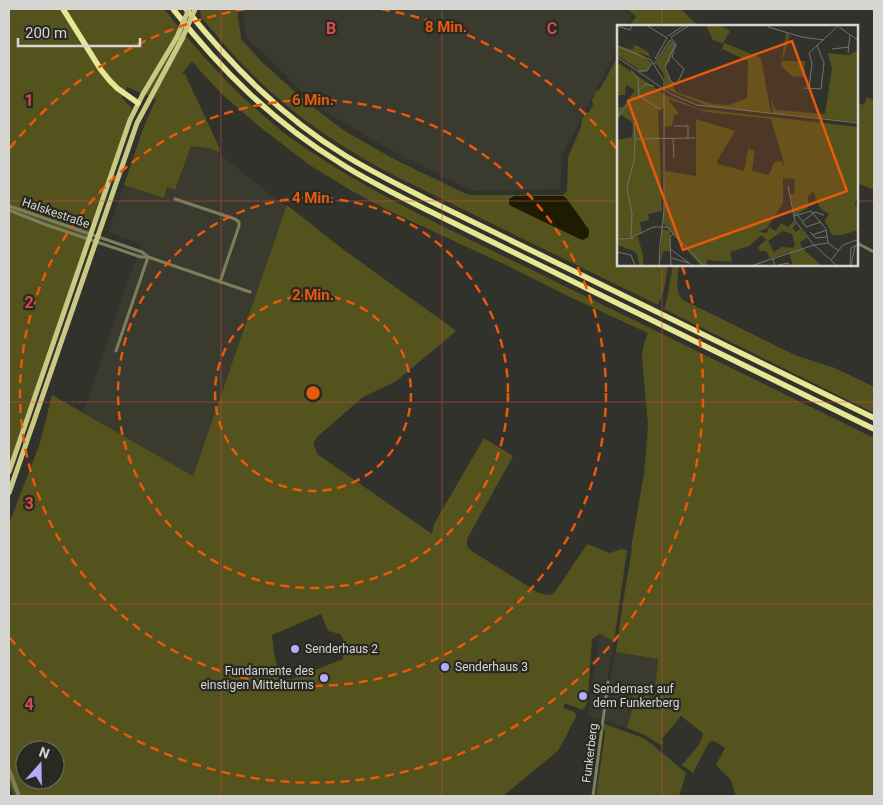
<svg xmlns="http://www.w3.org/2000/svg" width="883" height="805" font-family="Roboto,sans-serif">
	<rect width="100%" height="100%" fill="#32322c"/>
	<g fill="#3a3a2e">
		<path d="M243,9H626L632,14L627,26H618V48L562,155L560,189L472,191L401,156L322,110L246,37Z"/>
		<path d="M191,146L213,149L287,207L193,477L83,413L141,244L108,232L124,185L164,198L167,187L175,190Z"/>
		<path d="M600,634L614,641L601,720L588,716Z"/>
		<path d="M616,652L658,658L654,697L633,694L632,702L633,706L627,728L604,720L609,692L611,691L610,681L615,653Z"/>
	</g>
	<g fill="#54531d" fill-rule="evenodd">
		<path d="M9,9H164C198,52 234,92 277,127C284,134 293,139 301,145C345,176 392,200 440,225L874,438V796H736L731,780L716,765L725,748L714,741L709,742L693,773L682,765C689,756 702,745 703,733L681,716L661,740L664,743L660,745L643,734L627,728L633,706L632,702L633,694L654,697L658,659L616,652L623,602L632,549L631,548L644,474L648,426L642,356L643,347L648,333L572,298L506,265L387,210L352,191L311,166L260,127L224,96L203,74L192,61L182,73L185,74L220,149L218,153L213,149L191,146L175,190L167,187L164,198L124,185L143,129L156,99L127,87L122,98L132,108L9,465Z"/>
		<path d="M200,9H237L241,39L263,63L304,100L343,130L394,159L466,194L471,195H563L567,191L568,157L581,127L582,119L585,113L589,112L593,105L592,100L596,91L600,89L618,56V265H668L664,290L658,305L395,176C351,153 309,126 272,93C246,70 223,44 201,17ZM566,198L589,230V232L588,237L580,239L509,204Z"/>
		<path d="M628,9H681L695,23L706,25V26H629L636,17Z"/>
		<path d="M867,97L874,100V190L857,183V102L864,105Z"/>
		<path d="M287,205L340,247L455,330V332L395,382L363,397L317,437C311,446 315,446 317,454L432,534L434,524L484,438L513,456L468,537C466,542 466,545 470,550L539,593L550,595L555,592L587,544L610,553L621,549L627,550L614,641L600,634L592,639L588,696L586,706L582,710L565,703L563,708L575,712L576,717L558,751L503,796H14L9,782V524L40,443L52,395L193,476ZM321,614L328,631L340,634L343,639V659L292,679H285C274,665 274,652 272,635ZM25,750H55V780H25Z"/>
		<path d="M673,265H679C678,277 674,291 683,300L797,356L835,368L874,387V413L664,309L667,300Z"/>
		<path d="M605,724L643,738L654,746L685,772L686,774L679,796H596L605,733L603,726Z"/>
	</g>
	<path fill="#1d1c03" d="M514,196H563L566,198L589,230V232L588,237L583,240L580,239L511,206L509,204V199Z"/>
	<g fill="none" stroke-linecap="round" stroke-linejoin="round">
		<g stroke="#7d7e5d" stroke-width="3">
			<path d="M175,199L235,219L239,222V226L220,282"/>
			<path d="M9,206L142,252L147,256"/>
			<path d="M9,210L44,224L141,257H148L154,259L250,292"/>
			<path d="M857,243L874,252"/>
			<path d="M116,351L148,257"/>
			<path d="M593,796L608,682"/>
		</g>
		<path stroke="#7d7e5d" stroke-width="4" d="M9,770L19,796"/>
		<g stroke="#c9c983" stroke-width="5">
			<path d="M9,472L130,120L143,94L177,37"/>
			<path d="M9,493L137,123L182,39"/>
		</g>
		<g stroke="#e7e692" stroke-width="5.5">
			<path d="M63,9L101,70L110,81L117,88L138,103"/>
			<path d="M173,9C221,70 273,122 340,163C366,180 395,194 423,208L874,429"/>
			<path d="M186,9C232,66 282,117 346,156C372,172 399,185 426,199L874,418"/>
		</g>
		<g stroke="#c9c983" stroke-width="5">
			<path d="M177,37L189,9"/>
			<path d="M182,39L195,9"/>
		</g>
	</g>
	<path fill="none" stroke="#d64b4a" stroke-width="1" stroke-opacity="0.55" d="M221,9V796M442,9V796M662,9V26M9,201H618M857,201H874M662,265V796M9,402H874M9,604H874"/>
	<g fill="none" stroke="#e8590c" stroke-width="2.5" stroke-dasharray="9 6">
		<circle cx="313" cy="393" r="98"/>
		<circle cx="313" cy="393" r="195"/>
		<circle cx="313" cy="393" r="293"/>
		<path d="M10 148A390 390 0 0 1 245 9M381 9A390 390 0 0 1 616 148M682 266A390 390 0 0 1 10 638"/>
	</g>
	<g fill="#b4acf9" stroke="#282922" stroke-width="2">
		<circle cx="295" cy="649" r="5"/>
		<circle cx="445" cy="667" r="5"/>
		<circle cx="324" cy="678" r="5"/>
		<circle cx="583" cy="696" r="5"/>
	</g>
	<g text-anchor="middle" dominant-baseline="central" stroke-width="4.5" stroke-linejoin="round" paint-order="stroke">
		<g font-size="12" fill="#d5d5d1" stroke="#282922">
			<text transform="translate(56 213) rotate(19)">Halskestraße</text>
			<text transform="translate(590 753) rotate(-83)">Funkerberg</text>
		</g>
		<g font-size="12" fill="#d5d5d1" stroke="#282922" text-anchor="start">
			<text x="305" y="649">Senderhaus 2</text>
			<text x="455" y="667">Senderhaus 3</text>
			<text x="314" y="671" text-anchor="end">Fundamente des<tspan x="314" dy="14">einstigen Mittelturms</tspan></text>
			<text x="593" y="689">Sendemast auf<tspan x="593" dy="14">dem Funkerberg</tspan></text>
		</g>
	</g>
	<g transform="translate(617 25)">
		<rect width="241" height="241" fill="#32322c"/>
		<path d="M89,0H103L113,6L106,18L96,15ZM169,8L173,10L165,36H188L187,52L175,51L164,41ZM53,17L57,19L53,36L47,42L59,67L95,79L112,80L130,73L131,36L105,24L107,18L144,33L154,88L90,81L49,64L46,48L39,38ZM0,20L16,25L17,20L21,21L32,28L33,32L21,27L34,38L31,45L25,47L0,30ZM241,25V97L156,88L154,74L159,85L208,89L215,43L211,28L232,30ZM0,37L50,71L83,84L241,102L242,168L238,179L241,185V205L225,210H215L208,196L212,189L203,183L196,166L191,172V183L178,190L173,169H177L178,154L166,153V178L149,205L148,204L142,207L150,208L152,202L159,206L164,198L171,202L177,196L179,199L175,203L179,207L183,204L190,213L183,217L184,222L205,241H173L176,240L172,227L132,241L153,233L149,226H143L141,222L149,215L145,210L132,221L113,227L115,236L112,237L90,235V241H84L46,198L48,146L79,151V94L118,106L100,136L101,139L127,146L131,124L138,126L135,146L152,150L157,137L165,136L168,145L166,135L154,94L90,87L51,74L62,89L57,90L55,101L47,102V84H41L45,186L31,189L32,195L23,197L25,208L17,212L0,213V115L15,112L16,102L15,97L4,90L0,95V82H6L18,65L9,60L8,70H0ZM166,206L175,209L178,219L176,223L165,222L157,227L151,216ZM45,204L53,206V226H46L43,241ZM21,212L26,231V241H23L19,227L0,220V214Z" fill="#54531d" fill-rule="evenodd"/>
		<path fill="none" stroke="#73736e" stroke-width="1" d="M29,0L50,13M152,0L151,2L185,12L207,15M0,1L13,5L15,0M222,2L242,16M51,11L68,0M54,12L73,0M53,15L58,20L48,42L54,57L60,59L67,44L55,32L59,19L54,13M0,21L34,35L47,56V186L43,221M215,24L232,22M231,28L233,10M0,32L54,69L80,80L242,98M38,34L50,13M37,39L53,15M14,45L21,54L22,71L44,85M21,46H30L35,38M187,63L204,64L207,38L200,20M192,63L195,38L192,28L222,0M22,65L28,59L37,61M0,93L16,72M17,97L18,114M57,101H71V113M56,113L57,133M18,114L78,113M171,161L178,196L197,220M180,189L189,202L204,197M177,191L194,186L209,204L211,218M185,197L198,187L207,190M193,207L199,213L211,212M195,210L210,205M14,213L15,189L10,162L17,136L18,114M14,213L36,202H50L87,241M0,214L16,213M197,220L211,218L222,226M53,224L76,241M0,227L14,230L18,241M54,233L72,238M156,234L158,241L171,238L172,241M214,235L226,220L242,214M42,241L43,221M54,241L53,212L56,209M134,241L197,220L220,241M233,241L234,223L242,219M234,241L238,221"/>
		<path fill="#e8590c" fill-opacity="0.15" stroke="#e8590c" stroke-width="2.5" d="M175,16L230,166L66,225L11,76Z"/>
		<rect width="241" height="241" fill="none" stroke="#d5d5d1" stroke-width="2.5"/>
	</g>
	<g font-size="16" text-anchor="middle" font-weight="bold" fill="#d64b4a" stroke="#282922" stroke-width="4.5" stroke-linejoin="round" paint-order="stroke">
		<text x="331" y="34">B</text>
		<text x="552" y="34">C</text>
		<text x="29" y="106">1</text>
		<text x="29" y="308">2</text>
		<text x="29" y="509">3</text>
		<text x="29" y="710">4</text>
	</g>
	<circle cx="313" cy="393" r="8" fill="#e8590c" stroke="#282922" stroke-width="2.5"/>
	<g font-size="15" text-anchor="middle" font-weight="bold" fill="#e8590c" stroke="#282922" stroke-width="4.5" stroke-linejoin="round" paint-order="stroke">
		<text x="446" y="32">8 Min.</text>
		<text x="313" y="105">6 Min.</text>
		<text x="313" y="203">4 Min.</text>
		<text x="313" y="300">2 Min.</text>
	</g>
	<rect width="883" height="805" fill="none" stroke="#d5d5d1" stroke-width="20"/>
	<g transform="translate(40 765) rotate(20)"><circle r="24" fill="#282922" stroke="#6d6e68"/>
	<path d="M0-4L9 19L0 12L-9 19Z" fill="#b4acf9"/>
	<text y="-8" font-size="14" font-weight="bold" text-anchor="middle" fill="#d5d5d1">N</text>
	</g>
	<path d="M18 38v8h122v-8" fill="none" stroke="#d5d5d1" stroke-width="2.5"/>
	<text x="25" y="38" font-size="15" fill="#d5d5d1" stroke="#282922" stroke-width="4" paint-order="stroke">200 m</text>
</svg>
